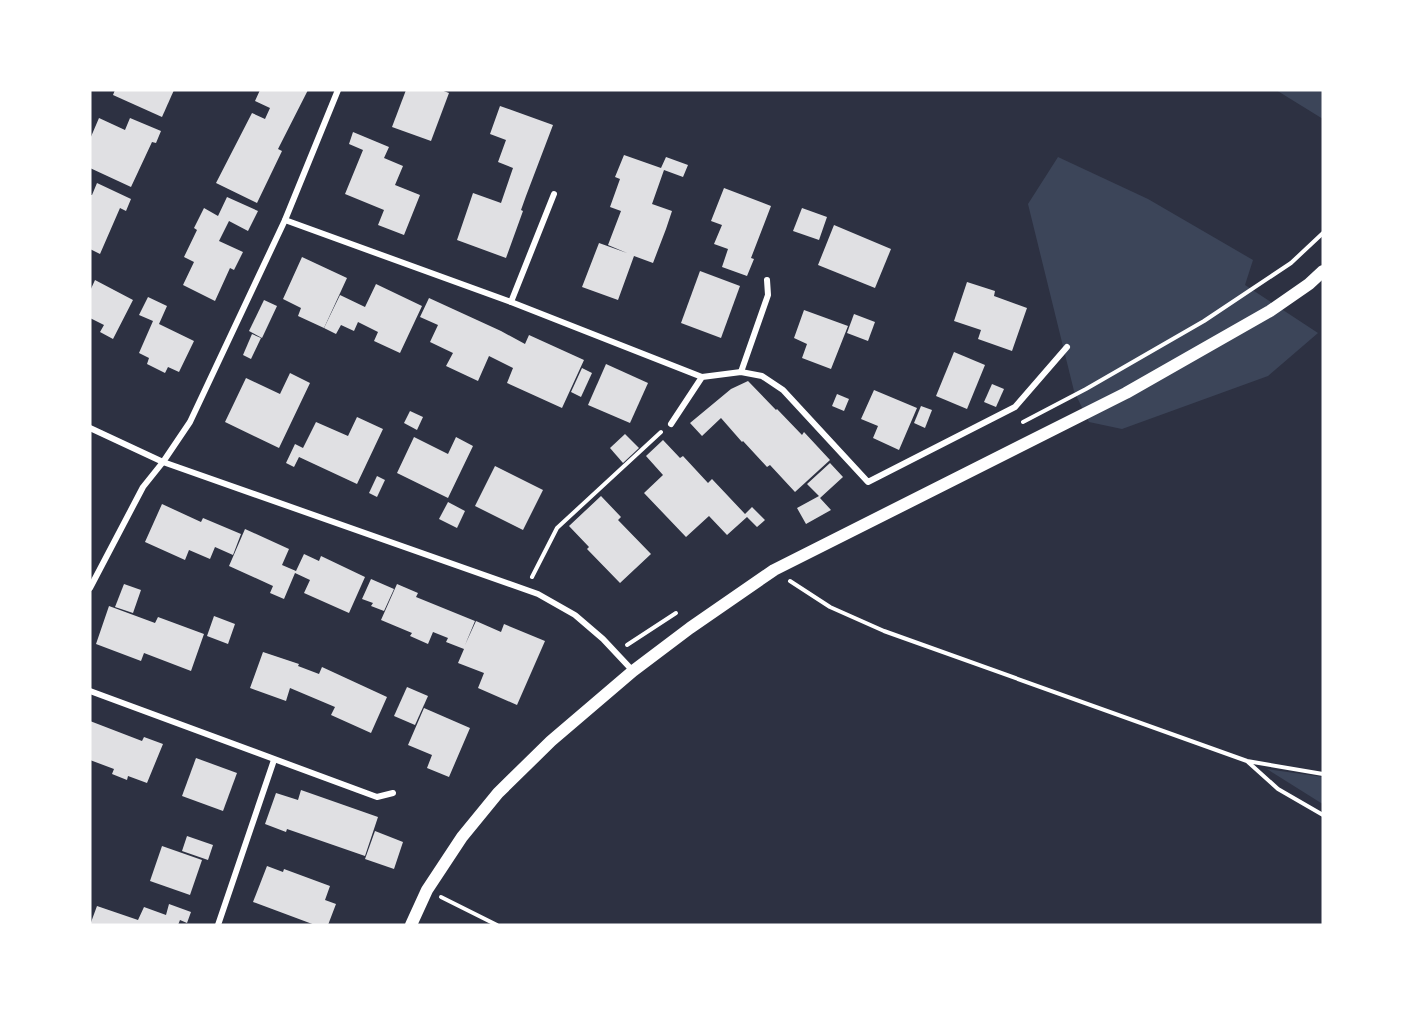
<svg xmlns="http://www.w3.org/2000/svg" width="1413" height="1015" font-family="'Fira Sans Condensed',sans-serif">
	<rect width="100%" height="100%" fill="#2d3142"/>
	<g fill="#3c4559">
		<path d="M1276,90H1323V119Z"/>
		<path d="M1058,157L1148,199L1253,260L1245,285L1318,333L1268,376L1122,429L1089,422L1074,391L1028,204Z"/>
		<path d="M1267,769L1323,777V804L1321,803Z"/>
	</g>
	<g fill="#e0e0e3">
		<path d="M115,90H174L162,117L113,95Z"/>
		<path d="M260,90H308L278,149L282,151L257,203L216,183L252,113L265,119L270,108L255,101Z"/>
		<path d="M406,90H441L449,93L431,141L392,127Z"/>
		<path d="M500,106L553,125L526,196L521,210L523,211L506,258L457,240L473,193L501,203L513,168L498,162L506,140L490,134Z"/>
		<path d="M99,118L125,130L130,118L161,131L156,143L152,142L131,187L90,168V139Z"/>
		<path d="M353,132L389,147L384,158L403,166L395,185L420,195L404,235L378,225L384,210L345,194L363,150L349,144Z"/>
		<path d="M624,155L661,168L666,157L688,165L683,177L664,170L652,204L672,211L666,229L653,263L634,256L618,300L582,287L599,243L627,253L608,245L621,211L610,207L620,179L615,177Z"/>
		<path d="M97,183L131,199L126,211L120,208L100,254L90,249V195H92Z"/>
		<path d="M724,188L771,206L751,258L754,259L747,276L722,267L728,249L714,244L722,225L711,221Z"/>
		<path d="M227,197L258,211L248,231L229,221L219,241L243,252L234,270L230,268L215,301L183,285L194,262L184,257L197,230L194,228L204,208L218,216Z"/>
		<path d="M802,208L827,217L819,240L793,231Z"/>
		<path d="M834,225L891,249L875,288L818,265Z"/>
		<path d="M302,257L347,278L324,328L298,316L301,308L283,299Z"/>
		<path d="M700,271L740,286L721,338L681,323Z"/>
		<path d="M95,280L133,300L113,339L100,332L104,325L90,318V291Z"/>
		<path d="M967,282L995,291L994,296L1027,308L1012,351L978,339L981,330L954,321Z"/>
		<path d="M376,284L422,306L400,353L374,341L378,332L358,322L354,331L341,325L336,334L324,328L340,295L365,307Z"/>
		<path d="M148,297L167,306L159,324L194,341L179,372L168,367L165,373L147,364L149,358L139,353L153,321L139,315Z"/>
		<path d="M429,298L501,331L525,344L529,335L584,360L562,408L507,383L517,358L513,368L489,356L478,381L446,366L453,353L430,342L438,325L420,317Z"/>
		<path d="M264,300L277,306L262,338L249,331Z"/>
		<path d="M804,310L848,326L831,369L802,358L807,344L794,338Z"/>
		<path d="M854,314L875,322L868,341L847,333Z"/>
		<path d="M252,334L261,338L251,359L243,355Z"/>
		<path d="M954,352L985,365L967,409L936,396Z"/>
		<path d="M606,364L648,383L630,423L588,405Z"/>
		<path d="M582,368L592,373L581,397L571,392Z"/>
		<path d="M290,373L310,383L279,448L225,422L246,378L280,394Z"/>
		<path d="M748,381L776,410L777,409L802,435L804,432L830,460L795,492L770,465L767,467L743,441L742,442L721,418L702,436L690,423L731,389Z"/>
		<path d="M992,384L1004,389L996,407L984,402Z"/>
		<path d="M874,390L917,408L899,450L873,438L878,426L861,419Z"/>
		<path d="M837,394L849,399L844,411L832,406Z"/>
		<path d="M921,406L932,410L925,428L914,423Z"/>
		<path d="M410,411L423,417L417,430L404,423Z"/>
		<path d="M357,417L383,429L357,484L299,457L294,467L286,463L295,444L303,448L316,422L348,436Z"/>
		<path d="M625,434L639,448L623,463L610,448Z"/>
		<path d="M414,437L448,454L456,437L473,446L448,498L397,473Z"/>
		<path d="M663,440L680,458L683,456L708,483L712,479L745,514L752,507L765,520L757,527L747,517L727,535L709,516L686,537L644,493L663,475L646,456Z"/>
		<path d="M830,463L843,477L820,498L831,510L806,524L797,508L819,496L807,484Z"/>
		<path d="M495,466L543,490L523,530L475,506Z"/>
		<path d="M377,476L385,480L377,497L369,493Z"/>
		<path d="M601,496L621,517L618,520L651,554L620,583L587,549L589,547L569,526Z"/>
		<path d="M448,502L465,511L457,528L439,519Z"/>
		<path d="M162,504L201,522L203,518L241,534L233,555L215,547L210,559L189,550L185,560L145,542Z"/>
		<path d="M245,529L289,549L282,565L296,571L304,554L319,561L321,556L365,577L349,613L304,593L310,580L295,573L284,599L270,593L273,586L229,566Z"/>
		<path d="M371,579L394,589L384,611L371,606L373,603L362,599Z"/>
		<path d="M124,584L141,590L133,613L115,607Z"/>
		<path d="M397,584L418,593L416,597L475,621L465,645L476,621L501,632L504,624L545,641L517,705L478,688L484,673L458,663L464,649L446,642L448,638L433,632L428,644L410,636L412,633L381,620Z"/>
		<path d="M109,606L155,623L158,617L204,634L191,671L144,653L141,661L96,644Z"/>
		<path d="M214,616L235,624L228,644L207,636Z"/>
		<path d="M263,652L299,664L298,666L319,674L322,667L387,697L371,733L331,715L335,707L290,688L286,701L250,688Z"/>
		<path d="M407,687L428,696L415,725L394,716Z"/>
		<path d="M424,708L470,728L449,777L427,768L432,755L408,745Z"/>
		<path d="M90,721L142,741L144,737L163,744L147,783L128,776L127,780L112,774L114,769L90,760Z"/>
		<path d="M196,758L237,773L223,811L182,796Z"/>
		<path d="M301,790L378,817L365,856L287,829L286,832L265,824L276,793L298,800Z"/>
		<path d="M375,831L403,842L394,869L365,859Z"/>
		<path d="M187,836L213,845L208,860L182,851Z"/>
		<path d="M162,846L202,860L190,895L150,881Z"/>
		<path d="M267,866L283,872L284,869L330,886L325,900L336,904L328,925H315L253,902Z"/>
		<path d="M169,904L191,912L187,923L180,920L178,925H90L97,906L138,920L144,907L166,915Z"/>
	</g>
	<g fill="none" stroke-linecap="round" stroke-linejoin="round">
		<g stroke="#fff" stroke-width="4">
			<path d="M1023,422L1086,389L1204,321L1291,263L1323,233"/>
			<path d="M532,577L557,528L661,432"/>
			<path d="M790,581L830,607L884,631L1247,761L1323,774"/>
			<path d="M627,645L676,613"/>
			<path d="M1248,762L1278,789L1323,815"/>
			<path d="M441,897L497,925"/>
		</g>
		<g stroke="#fff" stroke-width="6">
			<path d="M285,220L511,302L702,377"/>
			<path d="M511,302L554,194"/>
			<path d="M741,372L768,295L767,280"/>
			<path d="M671,424L702,377L741,372L762,376L783,390L868,482L1015,407L1067,347"/>
			<path d="M90,428L163,462L538,594L575,615L603,639L633,671"/>
			<path d="M90,588L143,487L163,462L190,422L285,220L338,90"/>
			<path d="M90,691L377,797L393,793"/>
			<path d="M218,925L274,760"/>
		</g>
		<path stroke="#fff" stroke-width="12" d="M411,925L427,890L462,837L498,793L551,741L633,671L690,628L774,570L1126,393L1270,311L1309,284L1323,271"/>
	</g>
	<rect width="1413" height="1015" fill="none" stroke="#ffffff" stroke-width="183"/>
</svg>
